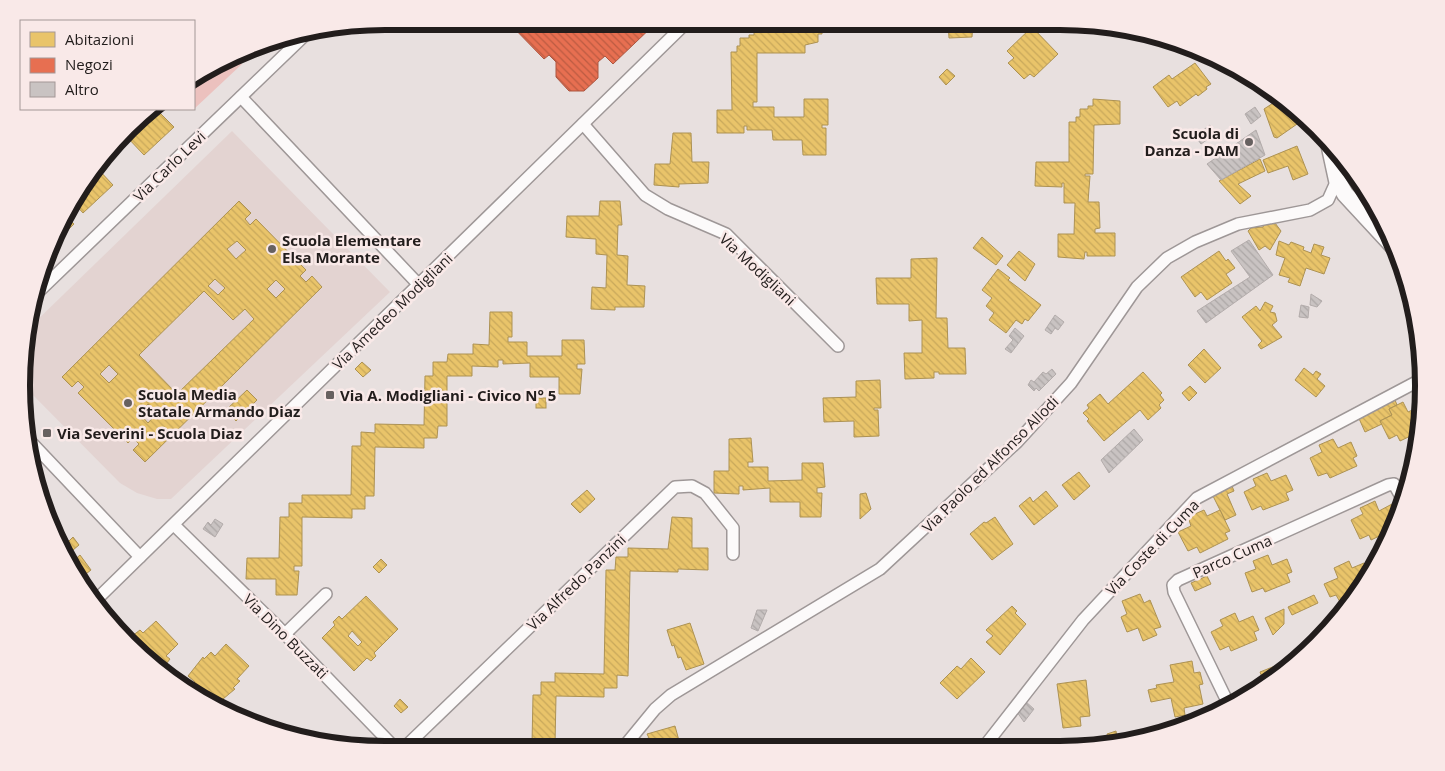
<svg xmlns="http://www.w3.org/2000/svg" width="1445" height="771" font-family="'Open Sans',sans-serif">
	<defs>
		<pattern id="homes-back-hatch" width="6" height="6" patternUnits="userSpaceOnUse" patternTransform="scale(1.25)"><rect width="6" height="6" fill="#e9c46a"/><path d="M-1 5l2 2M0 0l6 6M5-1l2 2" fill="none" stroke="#c8a85b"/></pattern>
		<pattern id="shops-back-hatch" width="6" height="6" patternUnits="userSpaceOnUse" patternTransform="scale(1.25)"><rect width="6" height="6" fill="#e76f51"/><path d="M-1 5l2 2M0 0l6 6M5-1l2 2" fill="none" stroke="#bb5b42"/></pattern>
		<pattern id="building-back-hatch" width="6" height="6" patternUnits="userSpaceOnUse" patternTransform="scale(1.25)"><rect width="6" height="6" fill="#c9c3c2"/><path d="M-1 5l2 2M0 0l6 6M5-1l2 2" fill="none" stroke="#aca7a6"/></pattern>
	</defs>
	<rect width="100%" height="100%" fill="#e8e0df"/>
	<path fill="#e3d3d1" d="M232,131L390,292L171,499H157L137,493L120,483L24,386L30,327Z"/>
	<path fill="#ecc1be" d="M236,58L242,64L194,109V81Z"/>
	<g fill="url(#homes-back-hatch)" stroke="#ad9253" fill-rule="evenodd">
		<path d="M803,22H828V29H822V34H818V42L805,45V53H757V102H753V107H774V117H804V99H828V125H822V128H826V155H803L802,140H773L772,130H747V126H744V133H717V110H732L731,52H737V46H740V38H749V35H754V28L803,27Z"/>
		<path d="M948,22H973L972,37L949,38Z"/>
		<path d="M1032,27L1058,54L1034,77L1030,74L1024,79L1008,63L1014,58L1007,51Z"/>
		<path d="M1195,63L1211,84L1206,87L1207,89L1198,96L1196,94L1180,106L1177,101L1168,107L1153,87L1169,75L1172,79Z"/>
		<path d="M947,69L955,76L946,85L939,77Z"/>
		<path d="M1093,99L1120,101V124L1094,125L1093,174H1085V176H1090L1088,202H1099L1100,228L1095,229V233H1115V256H1087V252H1085L1084,259L1058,257V234H1074L1075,203H1064V183H1062V187L1035,186L1036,162H1069V122H1076V117H1080V109H1088V106H1093Z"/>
		<path d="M1278,100L1286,102L1297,109L1300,122L1277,138L1274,137L1264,109Z"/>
		<path d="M152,109H156L174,127L144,155L126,136Z"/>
		<path d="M673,133H691L692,162H709L708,183L679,184V187L654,185L655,164H670Z"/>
		<path d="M1297,146L1308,174L1293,180L1288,166L1268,173L1263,160Z"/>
		<path d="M1260,159L1265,171L1238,184L1251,196L1240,204L1219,181Z"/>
		<path d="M97,168L113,185L83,213L74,203L82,183Z"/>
		<path d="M239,201L251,213L245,219L250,225L256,219L306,270L300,276L306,282L312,276L322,287L145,462L133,450L139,444L133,438L128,443L78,393L84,387L78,381L72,387L62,377ZM237,241L246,250L236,259L227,249ZM215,279L225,288L218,295L208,286ZM276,280L285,289L276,298L267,289ZM204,291L233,320L245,309L254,319L177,394L139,355ZM109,365L118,374L109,383L100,374ZM148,404L157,413L148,423L139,413Z"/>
		<path d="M600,201H620L622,225H618L617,255L628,256L627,285L645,286L644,307H615V310L591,309L592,287L606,288L607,255L596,254V239L566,237L567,216H599Z"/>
		<path d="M67,217L74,224L66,232L62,228Z"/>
		<path d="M1265,223H1275L1281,231L1270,250L1265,246L1259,250L1248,231L1251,228L1263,227Z"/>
		<path d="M982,237L1003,256L996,265L973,248Z"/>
		<path d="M1279,241L1289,245L1291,242L1304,247L1303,250L1311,253L1314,244L1324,247L1321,255L1330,258L1324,274L1306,268L1300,286L1288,282L1290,278L1279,275L1285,258L1276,255Z"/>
		<path d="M1019,251L1035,264L1025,281L1007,265Z"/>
		<path d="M1219,251L1226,261L1228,259L1235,268L1226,274L1232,283L1207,300L1201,292L1195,297L1181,277Z"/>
		<path d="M937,258L936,318H947L948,348H965L966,374H939V372H934V378L905,379L904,353H922V320L909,321V304H877L876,278H911V259Z"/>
		<path d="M998,269L1010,278L1008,280L1041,305L1028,321L1025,319L1022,324L1016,320L1006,333L989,320L994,313L986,306L992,298L982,290Z"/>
		<path d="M1265,302L1273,306L1270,312L1275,313L1277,321L1272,325L1282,337L1261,349L1258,345L1262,341L1242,317L1256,306L1260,311Z"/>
		<path d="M490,312H512V337H508V342H527V356H562V340H584L585,364H577V369H582L580,394H559V377H530V363L503,364V360H498V367L472,366V376H447V426H438L437,438H424V448L375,447L374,496H365V509H352V518L302,517V566H294V571H299L297,595H276V579H246L247,558H279L280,517H289V503H302V495H351L352,446H361V432L375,433V424L424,425L425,376H433V362H447L448,354H473V344L489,345Z"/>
		<path d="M1204,349L1221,368L1205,383L1188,365Z"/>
		<path d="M362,362L371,370L363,377L355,369Z"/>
		<path d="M1304,368L1313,375L1316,371L1321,374L1317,379L1325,386L1316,397L1295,380Z"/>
		<path d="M1143,372L1162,393L1160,395L1164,400L1159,405L1161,408L1148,420L1140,410L1104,441L1087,421L1089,419L1083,413L1089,408L1087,405L1100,394L1108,404Z"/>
		<path d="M880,380L881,408H874V410H878L879,436L854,437V421L824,422L823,398L856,397V381Z"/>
		<path d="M1190,386L1197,393L1189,401L1182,393Z"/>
		<path d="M247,390L257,400L236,421L226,410Z"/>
		<path d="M1393,395L1397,405L1389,409L1392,415L1380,421L1382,424L1365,432L1357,414Z"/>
		<rect x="536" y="398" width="10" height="10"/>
		<path d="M1403,402L1408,412L1421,406V431L1400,441L1397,435L1389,439L1380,421L1392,415L1389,409Z"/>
		<path d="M751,438L753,462H748V467H768V481L802,480V463H823L825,487L817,488V493H822L821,517H800V502H770V488L743,490V486H739V494L714,493V471H729V439Z"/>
		<path d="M1333,439L1338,448L1351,442L1357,456L1353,458L1357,466L1330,478L1327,473L1318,476L1310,458L1322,452L1319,445Z"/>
		<path d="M1079,472L1090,486L1074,500L1062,485Z"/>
		<path d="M1267,473L1271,481L1286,475L1293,490L1286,493L1289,500L1263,510L1261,506L1252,510L1244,492L1256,486L1253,479Z"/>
		<path d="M1230,481L1234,491L1227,494L1236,515L1225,520L1211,492Z"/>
		<path d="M587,490L595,499L580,513L571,504Z"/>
		<path d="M1046,491L1058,506L1034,525L1019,506L1030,497L1033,502Z"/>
		<path d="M866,493L871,509L860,519V494Z"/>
		<path d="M1375,501L1379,511L1392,504L1398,517L1393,520L1395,524L1392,530L1371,540L1369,535L1360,539L1351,520L1363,514L1360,508Z"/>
		<path d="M1204,510L1207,516L1220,510L1230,531L1225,533L1228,539L1200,553L1197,547L1188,551L1178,532L1191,526L1188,517Z"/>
		<path d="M672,517L692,518V548H708V570L678,569V572L630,571L628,676L617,675V688H604V697L556,696L555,745H545V748L484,749V743L532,744L533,695H541V682H555V673L604,674L606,570H615L616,557H628V548L668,549Z"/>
		<path d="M995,517L1013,544L992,560L970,534L984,522L986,523Z"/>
		<path d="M73,537L79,545L67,555L63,547Z"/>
		<path d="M80,555L91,570L82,577L72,562Z"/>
		<path d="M1268,555L1272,565L1287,559L1292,572L1287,574L1290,582L1265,592L1263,588L1252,592L1245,573L1256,569L1253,561Z"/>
		<path d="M381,559L387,565L379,573L373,567Z"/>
		<path d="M1349,561L1352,568L1364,563L1369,575L1357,593L1340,602L1336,595L1330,597L1324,584L1338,578L1334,568Z"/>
		<path d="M1207,576L1211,584L1195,591L1191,583Z"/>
		<path d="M1140,594L1144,603L1150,600L1161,627L1154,629L1157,635L1143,641L1138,628L1127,632L1121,617L1127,614L1122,601Z"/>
		<path d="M1314,595L1318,603L1292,615L1288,607Z"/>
		<path d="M366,596L398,629L374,653L376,656L371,661L367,658L354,671L322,638L335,625L333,622L339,616L342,619ZM352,631L362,642L358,646L348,636Z"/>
		<path d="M1012,606L1017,611L1015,613L1026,624L1000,655L986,642L993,636L986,630Z"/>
		<path d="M1284,609V624L1273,635L1265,618Z"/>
		<path d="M1235,613L1239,622L1253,616L1259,630L1254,632L1257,640L1231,651L1229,646L1220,650L1211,632L1223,626L1220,620Z"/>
		<path d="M156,621L178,644L166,656L170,659L163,668L128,639L140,630L143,633Z"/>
		<path d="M690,623L704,664L686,670L681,657L678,658L674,645L672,646L667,630Z"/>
		<path d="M226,644L249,666L237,679L240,681L233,688L235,689L217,704L211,698L208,701L202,696L205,693L192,685L195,682L188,676L203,657L204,659L211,652L215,656Z"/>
		<path d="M971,658L985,672L957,699L940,683L957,666L961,669Z"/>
		<path d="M1192,661L1194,673L1200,672L1203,684L1199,685L1203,704L1184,708L1185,715L1175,717L1171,698L1151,702L1148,690L1157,688L1156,685L1174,682L1170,665Z"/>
		<path d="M1275,666L1278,674L1265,685L1260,672Z"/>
		<path d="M1086,680L1090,716L1080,717L1081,726L1063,728L1057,684Z"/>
		<path d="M400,699L408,707L401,713L394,706Z"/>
		<path d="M675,726L681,748H648L645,739L649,738L647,734Z"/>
		<path d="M1166,728L1167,733L1126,742L1125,740L1143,732L1145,735L1150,732L1151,735Z"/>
		<path d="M1116,731L1118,743L1110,745L1107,734Z"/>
	</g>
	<path fill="url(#shops-back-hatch)" stroke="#ac5641" d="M507,21L657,22L613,64L605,56L598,62V78L584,91H569L556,77V62L549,55L544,59Z"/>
	<g fill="url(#building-back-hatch)" stroke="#b3acab">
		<path d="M1255,107L1261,116L1251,124L1245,114Z"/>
		<path d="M1210,125L1215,134L1201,144L1195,136Z"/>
		<path d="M1256,130L1265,155L1221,180L1207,164Z"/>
		<path d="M1249,240L1273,275L1206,323L1197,311L1250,277L1231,251Z"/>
		<path d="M1311,294L1322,301L1317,307L1310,305Z"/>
		<path d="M1301,305L1309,307L1308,318L1299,317Z"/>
		<path d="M1055,315L1064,322L1058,330L1055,328L1051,334L1045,330Z"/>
		<path d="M1015,328L1024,336L1011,353L1005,349L1013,340L1009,336Z"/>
		<path d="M1052,369L1056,374L1039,391L1036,388L1034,391L1028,385L1031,380L1034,382L1043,372L1046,374Z"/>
		<path d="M1134,429L1143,440L1109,473L1101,460Z"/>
		<path d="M215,519L223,524L215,537L203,529L208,522L211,525Z"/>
		<path d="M757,610H767L758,631L751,628Z"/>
		<path d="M1025,701L1034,709L1024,722L1017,712Z"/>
	</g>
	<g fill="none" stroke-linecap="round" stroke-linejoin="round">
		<defs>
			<g id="street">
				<path d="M241,97L419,285"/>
				<path d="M583,124L645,195L668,209L726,234L838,346"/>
				<path d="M33,297L305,35"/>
				<path d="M29,440L140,557"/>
				<path d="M174,525L278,627L396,749"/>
				<path d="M96,600L687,22"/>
				<path d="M285,634L326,594"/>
				<path d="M1229,705L1174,592L1173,585L1178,580L1388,485L1394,484L1404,502"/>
				<path d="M984,747L1083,620L1197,498L1422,379"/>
				<path d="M623,748L655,709L671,695L880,569L1017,442L1071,383L1137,287L1167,258L1195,242L1238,224L1310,210L1328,200L1337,180"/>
				<path d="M403,749L675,487L692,486L705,493L733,528V554"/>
			</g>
			<path id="secondary" d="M1329,143L1337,180L1345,194L1395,248"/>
		</defs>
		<use href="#street" stroke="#9e9797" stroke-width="14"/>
		<use href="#secondary" stroke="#9e9797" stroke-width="19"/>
		<use href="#street" stroke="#fcfafa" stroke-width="11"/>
		<use href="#secondary" stroke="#fcfafa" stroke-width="16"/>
	</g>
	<g fill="#676160" stroke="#f9e9e8" stroke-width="2">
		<circle cx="1249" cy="142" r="5"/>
		<circle cx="272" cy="249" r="5"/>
		<rect x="325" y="390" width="10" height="10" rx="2.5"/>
		<circle cx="128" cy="403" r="5"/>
		<rect x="42" y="428" width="10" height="10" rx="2.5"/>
	</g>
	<g text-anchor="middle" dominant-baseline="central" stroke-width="5" stroke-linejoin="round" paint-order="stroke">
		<g font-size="15" font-weight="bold" fill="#221d1c" stroke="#f9e9e8" text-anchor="start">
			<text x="1239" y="133" text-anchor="end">Scuola di<tspan x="1239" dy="17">Danza - DAM</tspan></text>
			<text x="282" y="240">Scuola Elementare<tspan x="282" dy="17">Elsa Morante</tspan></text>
			<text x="138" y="394">Scuola Media<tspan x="138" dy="17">Statale Armando Diaz</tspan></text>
			<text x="340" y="395">Via A. Modigliani - Civico N° 5</text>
			<text x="57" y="433">Via Severini - Scuola Diaz</text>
		</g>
		<g font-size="15" fill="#221d1c" stroke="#f9e9e8">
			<text transform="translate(169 166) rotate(-44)">Via Carlo Levi</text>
			<text transform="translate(758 269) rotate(43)">Via Modigliani</text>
			<text transform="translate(392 311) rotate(-44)">Via Amedeo Modigliani</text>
			<text transform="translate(990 464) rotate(-45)">Via Paolo ed Alfonso Allodi</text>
			<text transform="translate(1152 547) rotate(-46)">Via Coste di Cuma</text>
			<text transform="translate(1232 556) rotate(-24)">Parco Cuma</text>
			<text transform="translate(576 582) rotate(-44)">Via Alfredo Panzini</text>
			<text transform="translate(286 636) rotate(45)">Via Dino Buzzati</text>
		</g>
	</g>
	<path d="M0 0H1445V771H0ZM385 30H1060A355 355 0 0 1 1415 385V386A355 355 0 0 1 1060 741H385A355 355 0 0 1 30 386V385A355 355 0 0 1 385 30Z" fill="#f9e9e8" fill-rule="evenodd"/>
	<path fill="none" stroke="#221d1c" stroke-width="6" d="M385 30H1060A355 355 0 0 1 1415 385V386A355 355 0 0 1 1060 741H385A355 355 0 0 1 30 386V385A355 355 0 0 1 385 30Z"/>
	<rect x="20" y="20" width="175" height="90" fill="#f9e9e8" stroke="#a39796"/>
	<rect x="30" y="32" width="25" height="15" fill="#e9c46a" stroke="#a39796"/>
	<text x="65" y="45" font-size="15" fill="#221d1c">Abitazioni</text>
	<rect x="30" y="58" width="25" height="15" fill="#e76f51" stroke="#a39796"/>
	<text x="65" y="70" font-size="15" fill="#221d1c">Negozi</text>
	<rect x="30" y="82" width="25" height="15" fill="#c9c3c2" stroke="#a39796"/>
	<text x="65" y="95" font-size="15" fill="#221d1c">Altro</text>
</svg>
